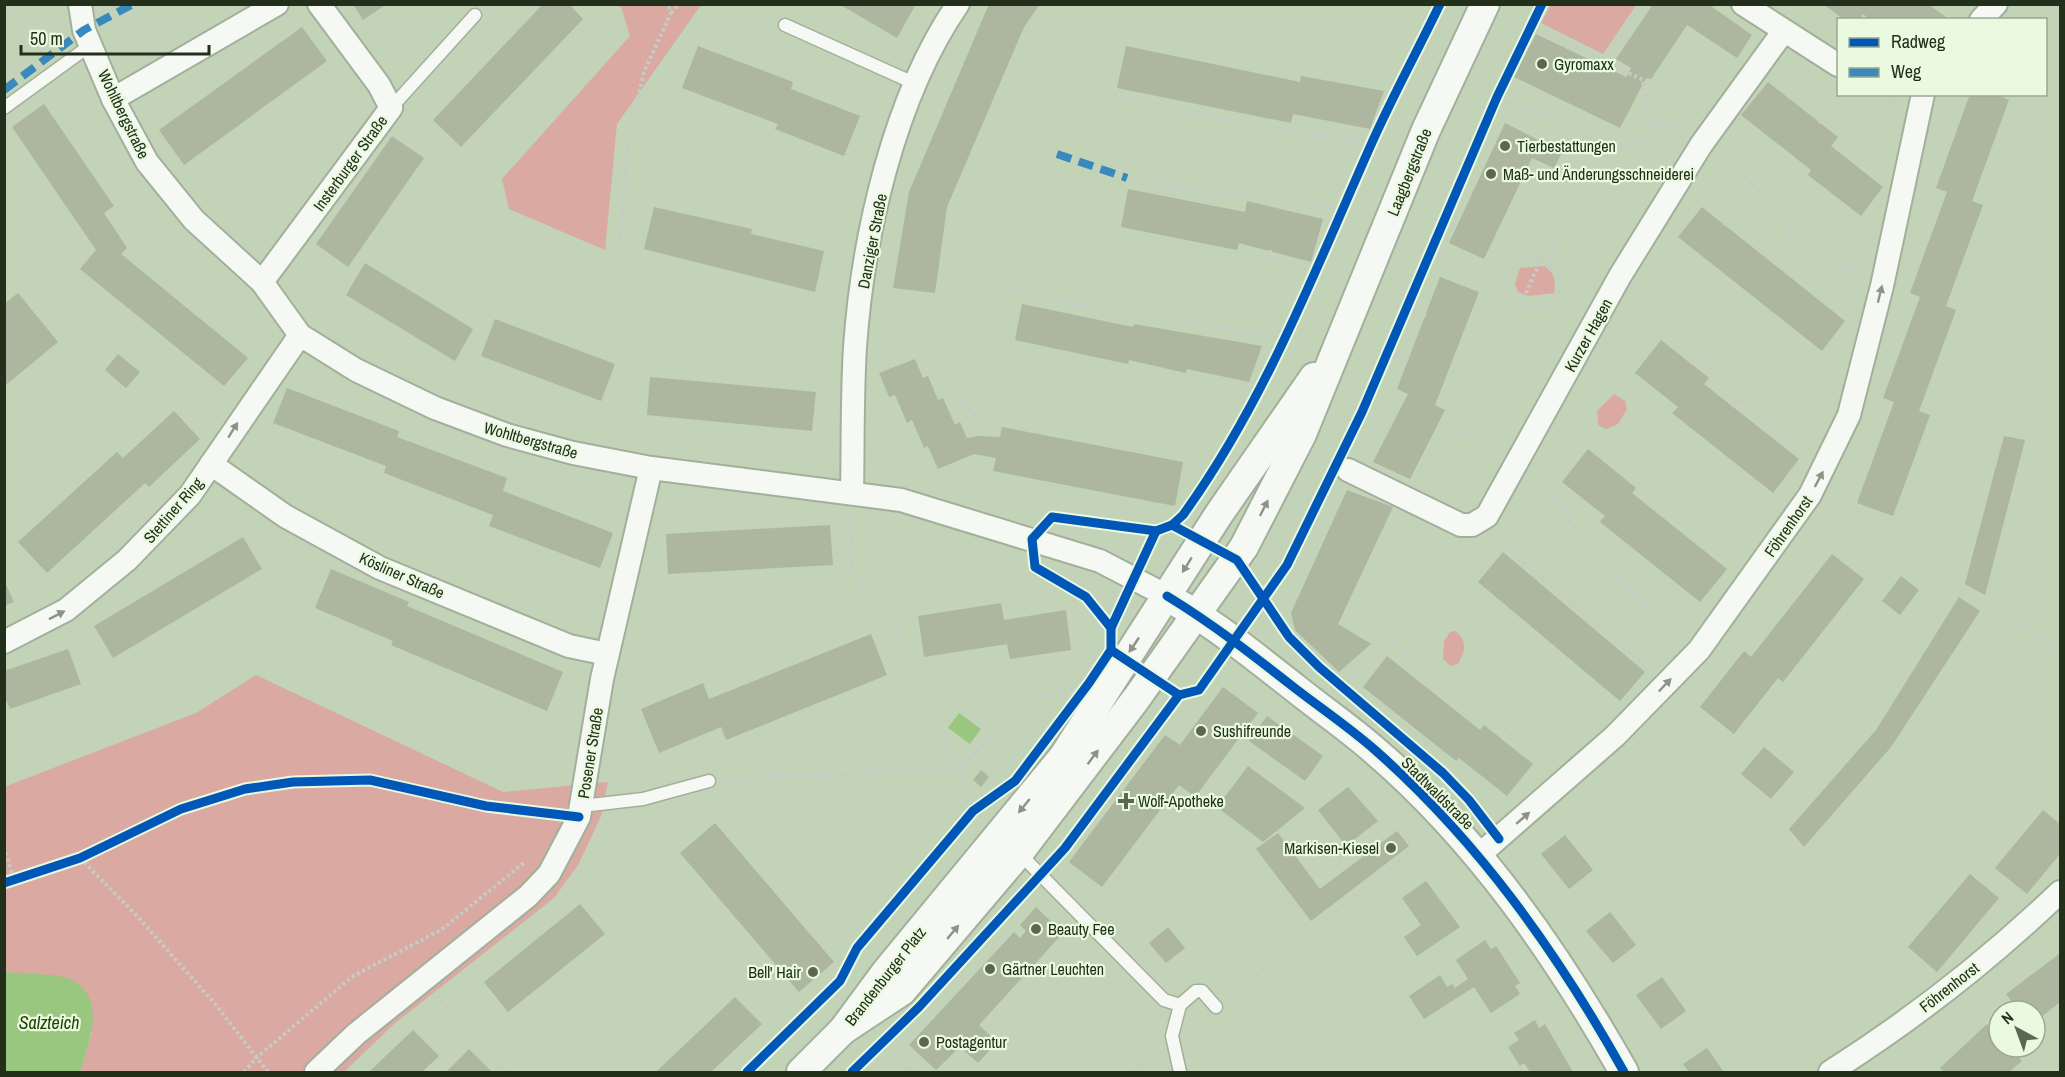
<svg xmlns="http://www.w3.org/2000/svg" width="2065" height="1077" font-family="'Archivo Narrow',sans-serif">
	<rect width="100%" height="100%" fill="#c2d3b8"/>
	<g fill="#d9a9a2">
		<path d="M617,5H701L617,124L605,250L509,209L502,179L630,36L621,7Z"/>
		<path d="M1551,5V4L1636,5L1603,54L1541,23Z"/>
		<path d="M1545,266C1555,275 1556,280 1554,293L1529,296L1518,292L1515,284L1520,268Z"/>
		<path d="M1614,394L1625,401L1627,409L1618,424L1606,429L1598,425L1597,411Z"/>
		<path d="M1455,631C1468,640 1465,652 1458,664L1451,666L1443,659L1444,641L1450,632Z"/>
		<path d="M256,675L503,792L608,782L601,816L591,838L578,865L554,898L394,1024L344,1072H80L92,1033L69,979L5,972L4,787L196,713Z"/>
	</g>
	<g fill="#9ac77f">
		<path d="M959,713L981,729L970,744L948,728Z"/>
		<path d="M5,972C18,973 60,974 70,979C108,997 89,1043 80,1072H5Z"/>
	</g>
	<g fill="#adb69f">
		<path d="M353,4H387L363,20Z"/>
		<path d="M543,4H569L583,19L461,147L433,120Z"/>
		<path d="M839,4H916L897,38Z"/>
		<path d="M989,4H1040L1024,27L947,207L935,293L893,288L909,192Z"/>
		<path d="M1653,4H1708L1752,35L1737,58L1687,25L1651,79L1646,78L1620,128L1514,77L1536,34L1626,77L1631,68L1616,59Z"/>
		<path d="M1823,4H1928L1950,20H1871L1863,14L1859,20H1845Z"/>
		<path d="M302,27L327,61L184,165L159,130Z"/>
		<path d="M698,46L793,82L791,89L860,116L844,156L775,129L778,124L682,88Z"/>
		<path d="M1126,46L1300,82L1301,76L1384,91L1370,129L1293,114L1291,123L1117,88Z"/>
		<path d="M1768,82L1838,137L1831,146L1883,187L1861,216L1808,175L1811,170L1741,115Z"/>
		<path d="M1970,94H1995L2009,100L1972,201L1983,205L1946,306L1956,310L1919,411L1930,415L1893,516L1857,503L1894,402L1883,398L1920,297L1910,293L1947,192L1936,188Z"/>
		<path d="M44,104L114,206L104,213L127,248L121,254L248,358L224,386L80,269L96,250L12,127Z"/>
		<path d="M1505,123L1562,152L1554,168L1532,158L1484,259L1449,243Z"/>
		<path d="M392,136L424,158L348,267L316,244Z"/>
		<path d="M1128,189L1245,212L1247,201L1323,219L1311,262L1239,243L1237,250L1121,227Z"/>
		<path d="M654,207L752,229L751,234L824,251L815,292L644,249Z"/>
		<path d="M1702,207L1845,321L1822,351L1678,237Z"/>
		<path d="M365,263L473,329L455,361L346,295Z"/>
		<path d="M1440,277L1479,292L1435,405L1445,410L1410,479L1373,462L1408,394L1397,389Z"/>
		<path d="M18,293L58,342L7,384L4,381V304Z"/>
		<path d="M1022,304L1133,327L1134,324L1262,346L1249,382L1187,369L1186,373L1129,360L1128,364L1015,340Z"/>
		<path d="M495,319L615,364L601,401L481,356Z"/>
		<path d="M1661,340L1709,378L1704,384L1799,459L1773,493L1672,413L1678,407L1635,373Z"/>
		<path d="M118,354L140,372L126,388L105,370Z"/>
		<path d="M915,359L923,378L928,376L938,400L943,398L955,425L960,422L967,438L979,436L1000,437L1002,427L1183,462L1175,506L993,471L996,458L974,454L938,469L928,446L924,448L912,420L907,423L895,395L889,397L879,373Z"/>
		<path d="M650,377L816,392L812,431L647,415Z"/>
		<path d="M287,388L399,431L397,437L507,478L503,491L613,533L600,568L489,526L493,515L384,473L386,466L273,423Z"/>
		<path d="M174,411L200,439L149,487L145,483L47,573L18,542L117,452L123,458Z"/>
		<path d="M2004,436L2025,440L1985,595L1965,584Z"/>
		<path d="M1588,449L1636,488L1632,493L1727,569L1700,602L1600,522L1605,516L1562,482Z"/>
		<path d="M1347,490L1393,507L1338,624L1371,644L1339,672L1295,630L1291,613Z"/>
		<path d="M830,525L833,565L668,574L666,534Z"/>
		<path d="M243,537L262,569L113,658L94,626Z"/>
		<path d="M1503,552L1645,672L1620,701L1478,582Z"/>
		<path d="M1832,554L1864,579L1783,682L1778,678L1734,734L1700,707L1744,651L1751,657Z"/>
		<path d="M331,569L409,602L407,606L563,672L547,711L391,645L393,641L315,608Z"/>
		<path d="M1901,576L1919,590L1900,615L1882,601Z"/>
		<path d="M4,580L14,602L4,606Z"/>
		<path d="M1959,597L1980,611L1891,747L1804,847L1789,829L1876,730Z"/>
		<path d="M1001,603L1004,620L1066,610L1071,650L1010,659L1007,644L924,657L918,616Z"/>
		<path d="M871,634L887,675L726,740L721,727L659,753L641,709L703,683L709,699Z"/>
		<path d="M68,649L81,684L10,709L4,695V671Z"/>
		<path d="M1387,656L1480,730L1484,725L1533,764L1507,796L1459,758L1456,761L1363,687Z"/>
		<path d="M1223,687L1258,713L1195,797L1179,785L1102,887L1069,862L1165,735L1180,745Z"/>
		<path d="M1267,716L1323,756L1305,781L1249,741Z"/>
		<path d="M1764,747L1794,772L1771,799L1741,774Z"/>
		<path d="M1248,766L1305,808L1263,842L1217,807Z"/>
		<path d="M981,770L989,777L981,787L973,780Z"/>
		<path d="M1348,787L1378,821L1346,846L1318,810Z"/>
		<path d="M2043,810L2060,824V854L2027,894L1995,868Z"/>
		<path d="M715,823L834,962L799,992L680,853Z"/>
		<path d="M1397,831L1409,846L1311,921L1256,849L1278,833L1320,889Z"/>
		<path d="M1565,835L1593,870L1569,889L1541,854Z"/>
		<path d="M1970,874L1999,898L1937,972L1908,947Z"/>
		<path d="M1426,881L1460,927L1417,956L1404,937L1421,925L1402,898Z"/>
		<path d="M580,904L605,934L508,1012L484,982Z"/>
		<path d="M1036,907L1063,933L979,1025L997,1042L978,1063L960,1047L936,1070L909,1045L1014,932L1020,938L1026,931L1020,925Z"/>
		<path d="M1610,912L1636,945L1613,963L1586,931Z"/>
		<path d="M1168,927L1185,948L1166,963L1149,943Z"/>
		<path d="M1485,940L1491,949L1496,946L1520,983L1515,986L1520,994L1491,1013L1474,987L1424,1019L1409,996L1440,975L1447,987L1452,984L1455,988L1468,979L1456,960Z"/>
		<path d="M2059,954L2060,1002L2035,1022V1011H2019L2006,994Z"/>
		<path d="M1662,977L1686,1011L1661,1029L1636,995Z"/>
		<path d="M735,997L762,1024L711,1072H656Z"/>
		<path d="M1535,1020L1539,1028L1545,1024L1573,1072H1530L1524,1063L1520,1066L1508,1047L1519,1040L1514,1033Z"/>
		<path d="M1987,1024L1999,1037V1047H2009L2022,1061L2009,1072H1944L1940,1068Z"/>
		<path d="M413,1030L439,1056L422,1072H369Z"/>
		<path d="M1707,1048L1724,1072H1689L1683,1064Z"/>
		<path d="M469,1049L491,1071L493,1072H446Z"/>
	</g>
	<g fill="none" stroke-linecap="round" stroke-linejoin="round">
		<defs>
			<g id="service">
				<path d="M785,25L916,84"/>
				<path d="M4,108L92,44"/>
				<path d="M391,108L475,15"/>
				<path d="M582,806L643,799L709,781"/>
				<path d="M1019,853L1164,1000L1180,1005L1196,991H1202L1216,1007"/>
				<path d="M1180,1005L1172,1036L1180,1072"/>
			</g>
			<g id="minor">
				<path d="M80,4L84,30L113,99L147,162L194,220L262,282L300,335L356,370L435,408L507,435L573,453L651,468L901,500L1100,561L1167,596"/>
				<path d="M1743,4L1838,65"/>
				<path d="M1981,20L1996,4"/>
				<path d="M113,99L277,4"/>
				<path d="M262,282L391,108L379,85L319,4"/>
				<path d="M211,464L285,516L380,568L569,646L607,654"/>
				<path d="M1348,470L1461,525H1472L1487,516L1620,276L1701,145L1783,32"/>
				<path d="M852,493C853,444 852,395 855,347C863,235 894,97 958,4"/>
				<path d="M4,642L66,610L127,560L190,495L300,335"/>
				<path d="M1478,856L1615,736L1699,650L1810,495L1849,415L1882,286L1923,94"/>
				<path d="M316,1072L356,1034L528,896L549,874L579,817L602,679L651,468"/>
				<path d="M1830,1072C1912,1020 1990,959 2060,892"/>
			</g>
			<g id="tertiary">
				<path d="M1181,605C1221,629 1258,659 1295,688C1321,709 1349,728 1374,750C1478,839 1557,954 1624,1072"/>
				<path d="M843,1030L902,991L1019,853L1136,699L1244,547L1302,434L1426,130L1485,4"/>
				<path d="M801,1072L843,1030L885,973L1063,757L1219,514L1314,377"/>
			</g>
		</defs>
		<use href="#service" stroke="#a2b09b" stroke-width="15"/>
		<use href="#minor" stroke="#a2b09b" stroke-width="26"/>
		<use href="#tertiary" stroke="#a2b09b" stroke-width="32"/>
		<g stroke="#c6cbc4" stroke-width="4" stroke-dasharray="3 3" stroke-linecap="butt">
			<path d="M671,13L679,4"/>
			<path d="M1531,27L1643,80L1647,115L1655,126L1669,124L1682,132"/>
			<path d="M1620,35L1629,40"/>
			<path d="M1516,57L1522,61"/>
			<path d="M1600,65L1640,4"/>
			<path d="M1085,89L1223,119L1371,144"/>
			<path d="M1497,97L1539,112L1605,145L1626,147L1647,139L1655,126"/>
			<path d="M1789,99L1808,72"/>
			<path d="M1539,112L1549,94"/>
			<path d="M1819,123L1842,94"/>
			<path d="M1325,135L1328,121"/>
			<path d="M1720,159L1751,183L1793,232L1861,275"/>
			<path d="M1857,166L1895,94"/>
			<path d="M1127,178L1215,195L1249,192L1292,198L1342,212"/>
			<path d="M1159,195L1161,184"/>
			<path d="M1212,206L1215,195"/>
			<path d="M1725,226L1751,183"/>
			<path d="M42,243L76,280L227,403"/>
			<path d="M619,247L630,129L644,72L671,13L668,4"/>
			<path d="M1270,250L1271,259L1315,271"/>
			<path d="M1433,251L1508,282L1506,293L1511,301L1531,307H1546L1559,291L1562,277L1550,266L1554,241"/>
			<path d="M1520,259L1529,237"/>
			<path d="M1772,263L1793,232"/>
			<path d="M1508,282L1512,269L1520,259H1541L1550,266"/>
			<path d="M1002,287L1101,310L1163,316L1286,339"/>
			<path d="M1818,299L1843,265"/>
			<path d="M1631,301L1729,383L1739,399L1806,452"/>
			<path d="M1521,304L1541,259"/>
			<path d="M1408,308L1426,316"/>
			<path d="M905,330L976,417"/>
			<path d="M1389,353L1408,361"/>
			<path d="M1691,364L1697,357"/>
			<path d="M1733,407L1739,399"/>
			<path d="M1362,412L1391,428"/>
			<path d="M1457,431L1495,453"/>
			<path d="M1778,442L1784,436"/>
			<path d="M1534,479C1560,500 1573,529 1595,554C1621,584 1653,609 1683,636"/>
			<path d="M1829,506L2002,616L2060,647"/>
			<path d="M1566,513L1582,498"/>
			<path d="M1311,517L1330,527"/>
			<path d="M852,518V568L878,617L897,628L912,680L958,768L973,811"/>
			<path d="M1501,534L1521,560L1650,670"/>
			<path d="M1287,565L1307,578"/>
			<path d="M1265,599L1289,637L1348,693"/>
			<path d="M1652,608L1674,581"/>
			<path d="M1392,640L1549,764"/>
			<path d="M1342,687C1353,676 1371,650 1384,643C1416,625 1426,625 1446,590"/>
			<path d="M1383,722L1393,711"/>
			<path d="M1419,753L1430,740"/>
			<path d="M1434,766L1469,800L1484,819"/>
			<path d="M726,780L958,768L1034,698L1077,687"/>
			<path d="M1469,800L1483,777"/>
			<path d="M4,847L14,880"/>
			<path d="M80,858L137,916L216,1005L268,1072"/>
			<path d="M1094,906L1158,827L1205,885"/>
			<path d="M848,964H859"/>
			<path d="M437,996L475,1042L506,1072"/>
			<path d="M1229,997L1430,837"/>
			<path d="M880,1042L911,1072"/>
			<path d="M244,1072L256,1058L353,976L441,930L525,862"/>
			<path d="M1132,1072L1156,1051"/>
		</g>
		<use href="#service" stroke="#f6f8f4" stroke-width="12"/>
		<use href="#minor" stroke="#f6f8f4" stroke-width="22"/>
		<use href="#tertiary" stroke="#f6f8f4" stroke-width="28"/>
		<g stroke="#388abe" stroke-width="8" stroke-dasharray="15 8" stroke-linecap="butt">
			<path d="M4,90L84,30L133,4"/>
			<path d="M1057,154L1127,178"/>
		</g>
		<defs>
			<g id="cycleway">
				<path d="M1172,525L1237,560L1289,637L1319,667L1443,773L1469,800L1499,839"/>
				<path d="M1167,596C1213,624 1254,656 1296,689C1322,709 1350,728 1375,750C1479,842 1557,952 1624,1072"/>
				<path d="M1111,628L1086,597L1035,567L1032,539L1052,517L1156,531L1172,525L1183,515C1264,403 1314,273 1370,147C1391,99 1417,52 1440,4"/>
				<path d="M1111,650L1179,695"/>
				<path d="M4,883L80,858L181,809L245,789L293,782L370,780L486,806L579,817"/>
				<path d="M747,1072L840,981L857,948L973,811L1015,781L1089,683L1111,650V628L1156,531"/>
				<path d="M852,1072L919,1007L1065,848L1179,695L1199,690L1287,565L1362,412L1497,97L1542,4"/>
			</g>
		</defs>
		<use href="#cycleway" stroke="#e9fae0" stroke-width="13"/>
		<use href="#cycleway" stroke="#0057b8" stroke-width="9"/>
	</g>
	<defs><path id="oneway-solid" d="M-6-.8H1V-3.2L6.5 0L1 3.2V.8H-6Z" transform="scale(1.5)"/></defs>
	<g fill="#8c9488">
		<use href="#oneway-solid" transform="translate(1880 294) rotate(-76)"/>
		<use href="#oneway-solid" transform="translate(233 430) rotate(-58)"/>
		<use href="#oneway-solid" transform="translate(1819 479) rotate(-62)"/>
		<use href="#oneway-solid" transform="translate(1264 508) rotate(-63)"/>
		<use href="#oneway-solid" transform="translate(1187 565) rotate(122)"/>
		<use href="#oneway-solid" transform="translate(57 615) rotate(-27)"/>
		<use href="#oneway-solid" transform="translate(1134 645) rotate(124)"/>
		<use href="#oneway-solid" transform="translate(1665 685) rotate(-46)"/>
		<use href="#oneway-solid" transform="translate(1093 757) rotate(-53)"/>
		<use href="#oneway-solid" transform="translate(1024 806) rotate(129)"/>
		<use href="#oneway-solid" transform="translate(1523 818) rotate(-41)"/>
		<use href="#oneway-solid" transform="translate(953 932) rotate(-50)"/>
	</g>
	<g fill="#5a6852" stroke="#e9fae0" stroke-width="2">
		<circle cx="1542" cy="64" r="6"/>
		<circle cx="1505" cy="146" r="6"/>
		<circle cx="1491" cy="174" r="6"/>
		<circle cx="1201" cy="731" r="6"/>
		<path d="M1123 792h6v6h6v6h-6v6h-6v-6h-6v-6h6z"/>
		<circle cx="1391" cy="848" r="6"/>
		<circle cx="1036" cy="929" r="6"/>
		<circle cx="990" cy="969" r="6"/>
		<circle cx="813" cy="972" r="6"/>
		<circle cx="924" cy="1042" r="6"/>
	</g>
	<g text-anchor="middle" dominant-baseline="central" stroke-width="4.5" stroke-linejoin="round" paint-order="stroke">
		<g font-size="16" fill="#222f1b" stroke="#e9fae0" text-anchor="start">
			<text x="1554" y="64">Gyromaxx</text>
			<text x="1517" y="146">Tierbestattungen</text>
			<text x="1503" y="174">Maß- und Änderungsschneiderei</text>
			<text x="1213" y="731">Sushifreunde</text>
			<text x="1138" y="801">Wolf-Apotheke</text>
			<text x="1379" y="848" text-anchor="end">Markisen-Kiesel</text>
			<text x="1048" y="929">Beauty Fee</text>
			<text x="1002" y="969">Gärtner Leuchten</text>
			<text x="801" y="972" text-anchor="end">Bell' Hair</text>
			<text x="936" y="1042">Postagentur</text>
		</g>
		<g font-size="16" fill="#222f1b" stroke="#e9fae0">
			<text transform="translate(124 114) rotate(64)">Wohltbergstraße</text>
			<text transform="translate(350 163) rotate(-54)">Insterburger Straße</text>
			<text transform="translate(1409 172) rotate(-68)">Laagbergstraße</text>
			<text transform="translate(872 241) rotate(-79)">Danziger Straße</text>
			<text transform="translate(1588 335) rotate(-61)">Kurzer Hagen</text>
			<text transform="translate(531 440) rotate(16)">Wohltbergstraße</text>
			<text transform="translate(173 510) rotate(-49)">Stettiner Ring</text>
			<text transform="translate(1788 526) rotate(-55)">Föhrenhorst</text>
			<text transform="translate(402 575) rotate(24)">Kösliner Straße</text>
			<text transform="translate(590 753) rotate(-81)">Posener Straße</text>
			<text transform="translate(1438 793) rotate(45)">Stadtwaldstraße</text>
			<text transform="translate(885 976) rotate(-52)">Brandenburger Platz</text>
			<text transform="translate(1949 987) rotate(-38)">Föhrenhorst</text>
		</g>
		<g font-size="18" font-style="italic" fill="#1f4200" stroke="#e9fae0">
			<text x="49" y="1022">Salzteich</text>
		</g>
	</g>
	<rect width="2065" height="1077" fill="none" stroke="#222f1b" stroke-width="12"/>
	<rect x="1837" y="18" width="210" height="78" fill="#e9fae0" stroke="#99a991" stroke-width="1.5"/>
	<rect x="1849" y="38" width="30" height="9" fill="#0057b8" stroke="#99a991" stroke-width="1.5"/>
	<text x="1891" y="48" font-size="18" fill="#222f1b">Radweg</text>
	<rect x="1849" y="68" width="30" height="9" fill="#388abe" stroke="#99a991" stroke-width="1.5"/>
	<text x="1891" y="78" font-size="18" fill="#222f1b">Weg</text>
	<g transform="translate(2017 1029) rotate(319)"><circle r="28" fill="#e9fae0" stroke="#99a991" stroke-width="1.5"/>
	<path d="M0-4.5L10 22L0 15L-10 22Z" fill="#5a6852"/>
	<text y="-9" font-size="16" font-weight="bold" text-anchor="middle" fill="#222f1b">N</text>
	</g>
	<path d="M21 45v9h188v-9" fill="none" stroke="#222f1b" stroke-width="3"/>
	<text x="30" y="45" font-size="18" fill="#222f1b" stroke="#e9fae0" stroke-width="4.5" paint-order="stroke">50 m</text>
</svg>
